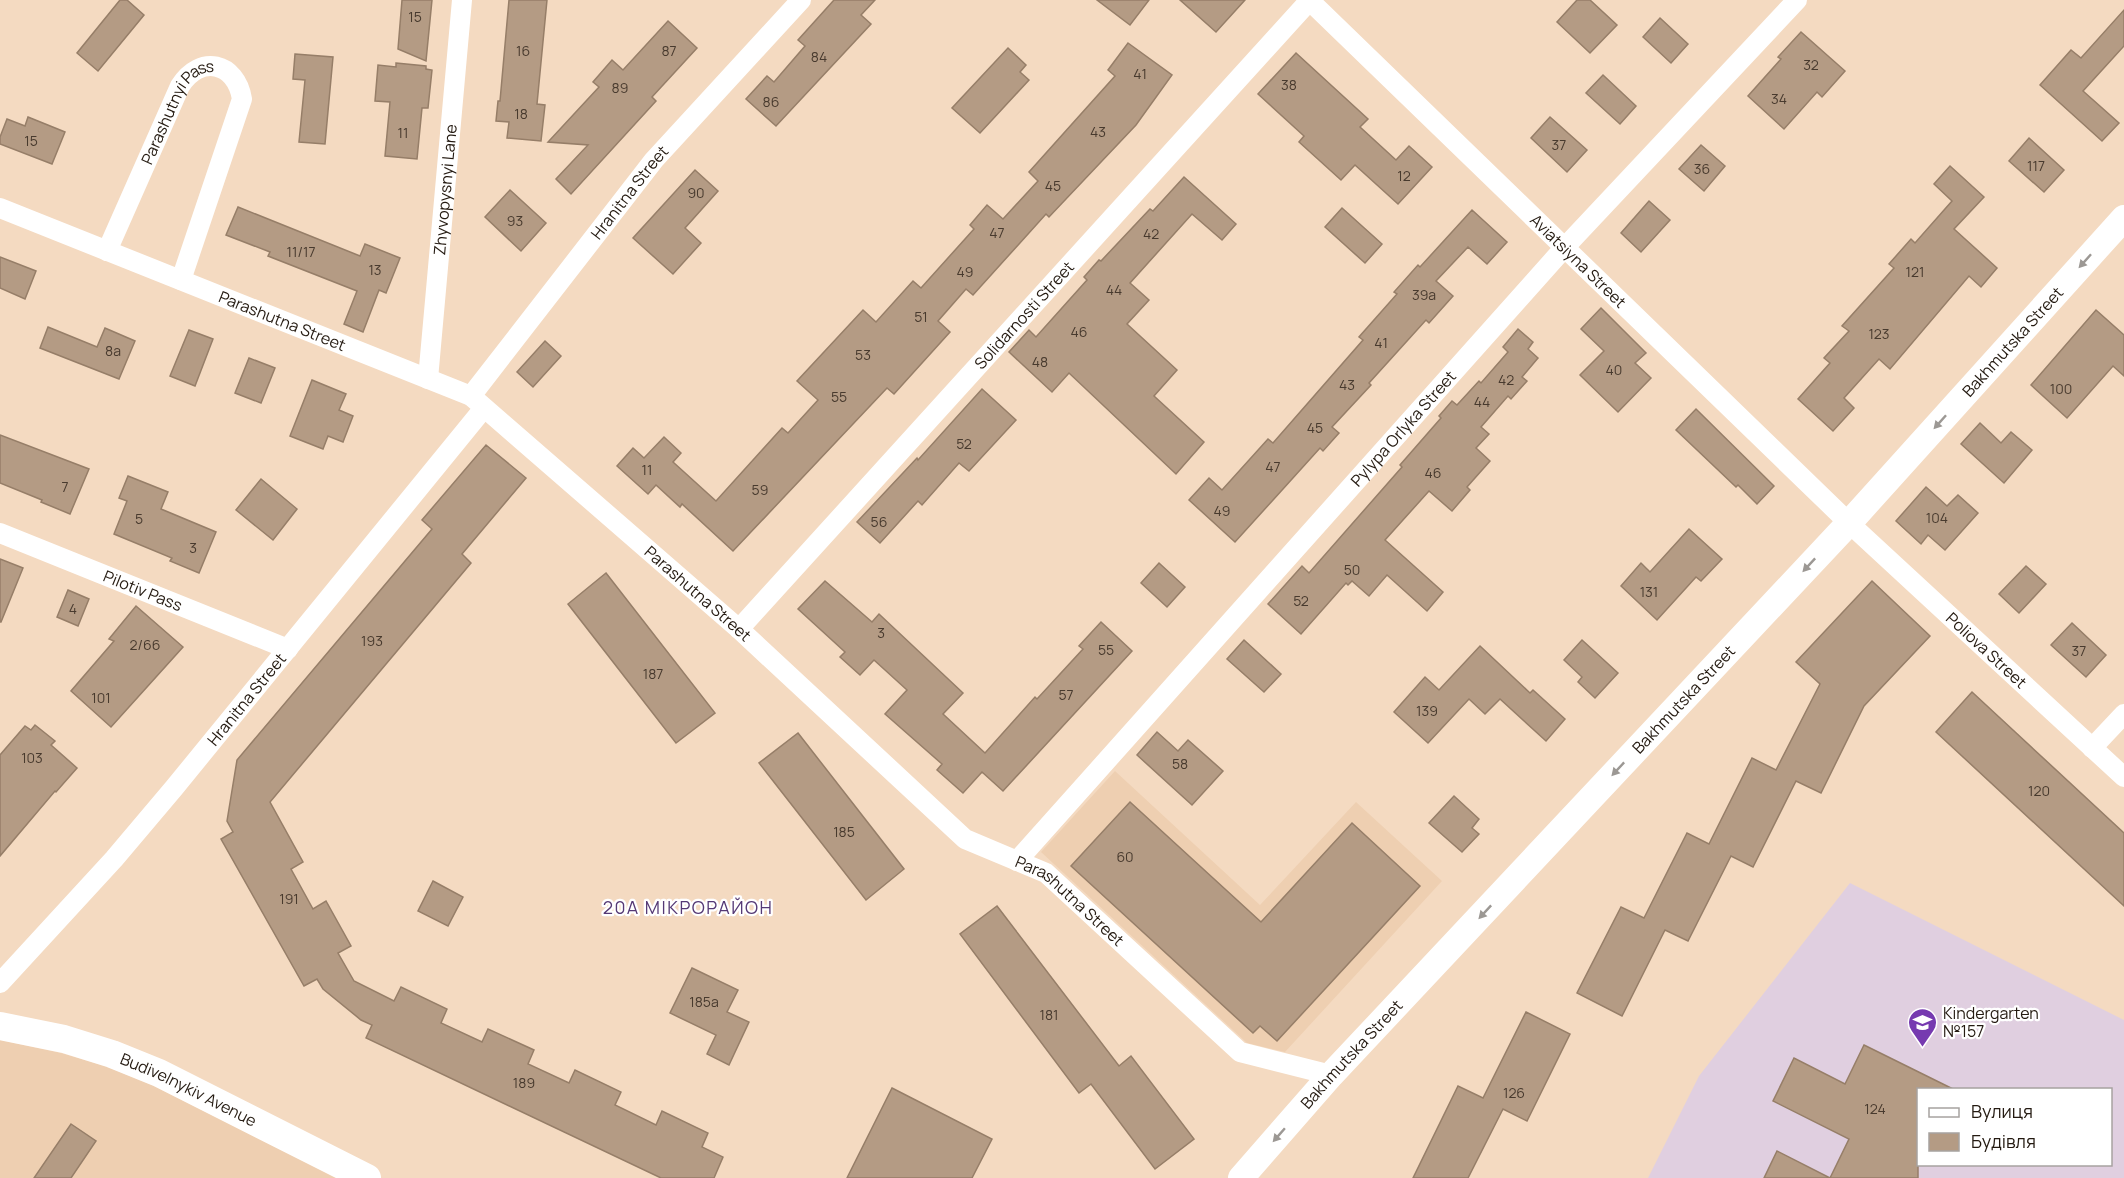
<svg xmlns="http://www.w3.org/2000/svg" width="2124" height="1178" font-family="Manrope,sans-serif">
	<rect width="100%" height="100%" fill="#f4dac1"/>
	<g fill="#eecfb1">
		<path d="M1115,771L1260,905L1356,802L1442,881L1285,1052L1247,1043L1041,852Z"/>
		<path d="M0,1040L61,1053L108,1067L154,1086L337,1178H0Z"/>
	</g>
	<path fill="#e0cfe0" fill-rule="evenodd" d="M1850,883L2124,1020V1178H1648L1699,1076ZM1918,1090H2110V1164H1918Z"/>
	<g fill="#b49b84" stroke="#967e68" stroke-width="1.5">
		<path d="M120,0H127L144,15L98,71L77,53Z"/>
		<path d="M402,0H432L426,61L398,49Z"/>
		<path d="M509,0H547L537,104L545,105L541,141L507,138L509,122L496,121L498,101H500Z"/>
		<path d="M834,0H875L861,15L871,24L776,126L746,99L767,76L774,82L805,46L798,40Z"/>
		<path d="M1097,0H1149L1130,25Z"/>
		<path d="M1180,0H1245L1216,32Z"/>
		<path d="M1577,0H1590L1617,25L1590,53L1557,22Z"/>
		<path d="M2124,10V46L2083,91L2119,123L2102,141L2040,85L2071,50L2081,58Z"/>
		<path d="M1660,18L1688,44L1671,63L1643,37Z"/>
		<path d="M668,21L697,48L652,97L656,101L571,194L556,179L588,145L548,142L599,87L593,82L612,60L623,70Z"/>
		<path d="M1801,32L1845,71L1822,97L1817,92L1784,129L1748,96L1781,59L1778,57Z"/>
		<path d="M1128,43L1172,75L1136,125L1049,217L1046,214L973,295L966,289L938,321L950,332L894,394L887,388L733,551L682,504L680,507L656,485L648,494L617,466L633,448L644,458L664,437L681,453L673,462L716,501L782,428L788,433L818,400L797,381L863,310L876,322L913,281L921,288L974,229L970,225L987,205L1003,219L1038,181L1029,172L1115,76L1108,70Z"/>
		<path d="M1008,48L1026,65L1020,72L1029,80L980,133L952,108Z"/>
		<path d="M1296,53L1368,119L1360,127L1396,160L1409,146L1432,167L1398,204L1355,165L1341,180L1299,142L1304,136L1258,94Z"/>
		<path d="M295,54L333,57L325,144L299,142L305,80L293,79Z"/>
		<path d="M396,63L426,66V69L432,70L428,108H422L417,159L385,156L390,102L375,101L378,65L396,67Z"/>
		<path d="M1603,75L1636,106L1620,124L1586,93Z"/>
		<path d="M28,117L65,132L52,164L0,144V137L7,119L25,126Z"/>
		<path d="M1550,117L1587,150L1567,172L1531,138Z"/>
		<path d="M2029,138L2064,170L2044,192L2009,161Z"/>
		<path d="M1701,145L1725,166L1704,191L1679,169Z"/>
		<path d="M1950,166L1984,197L1954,229L1997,268L1981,287L1969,276L1890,369L1879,359L1844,398L1854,408L1833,431L1798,399L1830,363L1824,358L1849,331L1842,326L1894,268L1889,264L1911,239L1915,243L1952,201L1934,184Z"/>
		<path d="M695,170L718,191L685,228L701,243L673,274L633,238Z"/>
		<path d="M1184,177L1236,224L1222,240L1192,214L1130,283L1149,300L1127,324L1177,370L1154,396L1204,442L1176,474L1069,373L1052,392L1009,352L1029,330L1036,337L1087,280L1084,277L1099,260L1101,261L1150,209L1153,211Z"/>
		<path d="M510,190L546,223L521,251L485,217Z"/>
		<path d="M1649,201L1670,220L1641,252L1621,233Z"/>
		<path d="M238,207L360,256L365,244L400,258L386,293L379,290L363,332L344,324L357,291L268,256L270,252L226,235Z"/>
		<path d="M1342,208L1382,244L1365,263L1325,227Z"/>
		<path d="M1472,210L1507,242L1487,264L1468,247L1436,281L1453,296L1429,323L1426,320L1369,383L1371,385L1332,427L1339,433L1323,451L1320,448L1235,542L1189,500L1209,478L1222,490L1268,439L1273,443L1363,340L1359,337L1397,294L1394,292L1418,265L1420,267Z"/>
		<path d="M0,257L36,271L25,299L0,288Z"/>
		<path d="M1601,308L1646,353L1635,363L1651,378L1618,412L1580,375L1604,351L1581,329Z"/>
		<path d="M2096,310L2124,335V376L2113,366L2067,418L2031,385Z"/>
		<path d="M48,327L97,347L105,328L135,341L119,379L40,348Z"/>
		<path d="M1518,329L1533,342L1528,349L1538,358L1522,377L1527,381L1511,399L1508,396L1481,427L1489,434L1476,448L1490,461L1467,487L1470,490L1452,511L1429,491L1385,540L1443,592L1427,611L1387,575L1369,596L1352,581L1348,585L1346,583L1301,634L1268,604L1302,566L1309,573L1402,467L1400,465L1441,418L1439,416L1452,401L1457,405L1479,381L1481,383L1508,352L1503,347Z"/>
		<path d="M189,330L213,339L195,386L170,376Z"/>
		<path d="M545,341L561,356L533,387L517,372Z"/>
		<path d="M249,358L275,368L261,403L235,393Z"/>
		<path d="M312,380L346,394L339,410L353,416L343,442L328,436L323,449L290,436Z"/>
		<path d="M982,389L1016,420L969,471L959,463L922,505L918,501L880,543L857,522L917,458L918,460Z"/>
		<path d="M1696,409L1774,486L1757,504L1738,485L1736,487L1676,430Z"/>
		<path d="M1980,423L2001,443L2011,432L2032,450L2004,483L1961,444Z"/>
		<path d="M0,435L89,469L70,514L41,502L42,500L0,483Z"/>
		<path d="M486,445L526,478L462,554L471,563L270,802L303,862L291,869L313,909L326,901L351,946L338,953L354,981L394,1001L401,987L447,1009L441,1023L482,1042L488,1029L534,1050L528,1064L569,1083L575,1070L621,1092L615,1105L656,1125L662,1111L708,1133L702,1147L723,1157L714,1178H661L366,1038L372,1025L361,1020L323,989L317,979L304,986L221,839L233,832L227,821L237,760L432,529L422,520Z"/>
		<path d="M128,476L168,492L161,509L216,532L199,573L170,561L172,558L114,534L127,501L119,498Z"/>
		<path d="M261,479L297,509L273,540L236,510Z"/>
		<path d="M1926,487L1947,506L1958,495L1978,513L1945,550L1928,535L1921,544L1896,521Z"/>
		<path d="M1689,529L1722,559L1701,581L1696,577L1657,620L1621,586L1641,563L1650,572Z"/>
		<path d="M0,559L23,568L1,622H0Z"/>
		<path d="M1159,563L1185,587L1167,607L1141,583Z"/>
		<path d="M2026,566L2046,584L2019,613L1999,594Z"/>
		<path d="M606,573L715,713L676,743L568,604Z"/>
		<path d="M825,581L872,622L879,614L963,693L943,714L985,753L1035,697L1037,699L1083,649L1079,646L1101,622L1132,651L1003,791L982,772L963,793L937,770L942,764L885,714L907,690L874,660L860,675L840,657L845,652L798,609Z"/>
		<path d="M1872,581L1930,636L1864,706L1821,793L1796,781L1753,867L1731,856L1688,941L1665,930L1622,1016L1577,993L1621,907L1644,918L1687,833L1709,844L1752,758L1776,770L1820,684L1796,662Z"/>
		<path d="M68,590L89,599L78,626L57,617Z"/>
		<path d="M136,606L183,647L111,727L71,691L114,641L109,639Z"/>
		<path d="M2072,623L2106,655L2086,677L2051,645Z"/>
		<path d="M1244,640L1281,674L1264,692L1227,659Z"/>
		<path d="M1582,640L1618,673L1595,698L1578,682L1582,677L1564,660Z"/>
		<path d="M1480,646L1530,693L1533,690L1565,719L1546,741L1500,699L1485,714L1469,699L1428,743L1394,712L1425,677L1439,690Z"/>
		<path d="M1972,692L2124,833V906L1936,732Z"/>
		<path d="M35,725L55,741L51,745L77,768L56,792L55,791L0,856V755L25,726L31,730Z"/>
		<path d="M1157,732L1178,751L1188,740L1223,771L1192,805L1137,755Z"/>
		<path d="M798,733L904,869L866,900L759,763Z"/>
		<path d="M1454,796L1479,819L1472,828L1479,834L1462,852L1429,823Z"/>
		<path d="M1130,802L1261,922L1352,823L1420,886L1277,1041L1260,1026L1253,1033L1071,866Z"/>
		<path d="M433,881L463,897L448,926L418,911Z"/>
		<path d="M997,906L1119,1066L1131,1056L1194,1139L1155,1169L1091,1084L1079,1093L960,934Z"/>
		<path d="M692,968L738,990L727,1012L749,1022L729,1065L707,1054L716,1035L670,1013Z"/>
		<path d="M1526,1012L1570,1034L1527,1121L1503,1109L1468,1178H1413L1458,1086L1483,1098Z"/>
		<path d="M1864,1045L1953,1089H1918V1178H1764L1777,1151L1830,1178L1849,1139L1773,1101L1794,1058L1845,1084Z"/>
		<path d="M892,1088L992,1139L972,1178H847Z"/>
		<path d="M71,1124L96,1141L71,1178H34Z"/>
	</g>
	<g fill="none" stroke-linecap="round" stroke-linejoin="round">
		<g stroke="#fff" stroke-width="20">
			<path id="s1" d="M1309,0L1849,523L2124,777"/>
			<path id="s2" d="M0,208L471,396L739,629L965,839L1046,873L1240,1052L1331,1075"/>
			<path id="s3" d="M107,251L180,86C200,54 236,62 242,99L181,280"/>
			<path id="s4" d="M428,379L462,0"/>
			<path id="s5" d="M471,396L654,160L801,0"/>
			<path id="s6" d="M0,533L288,649"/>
			<path id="s7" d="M739,629L1310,0"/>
			<path d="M2092,748L2124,714"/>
			<path id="s8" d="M1017,861L1565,247L1797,0"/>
			<path id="s9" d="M0,983L114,859L174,788L484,408"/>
		</g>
		<path stroke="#fff" stroke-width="26" id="s10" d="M1241,1178L1331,1075L1849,523L2124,218"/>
		<path stroke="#fff" stroke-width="28" id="s11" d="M0,1026L64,1039L112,1054L159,1073L367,1178"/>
	</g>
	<defs><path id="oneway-solid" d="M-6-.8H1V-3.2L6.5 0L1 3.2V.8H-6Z" transform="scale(1.5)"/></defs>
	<g fill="#9c9894">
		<use href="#oneway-solid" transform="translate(2085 261) rotate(132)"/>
		<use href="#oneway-solid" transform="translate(1940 422) rotate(132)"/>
		<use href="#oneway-solid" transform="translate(1809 565) rotate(133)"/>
		<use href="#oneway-solid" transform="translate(1618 769) rotate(133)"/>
		<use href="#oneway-solid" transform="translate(1485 912) rotate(133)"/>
		<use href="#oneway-solid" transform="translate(1279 1135) rotate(131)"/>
	</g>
	<defs>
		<symbol id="school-pin" viewBox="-11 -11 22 30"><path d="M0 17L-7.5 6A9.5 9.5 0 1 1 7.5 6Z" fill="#763ab0" stroke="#fff"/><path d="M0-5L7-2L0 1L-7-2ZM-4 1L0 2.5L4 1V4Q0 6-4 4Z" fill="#fff"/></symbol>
	</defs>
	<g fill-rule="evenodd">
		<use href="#school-pin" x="1906" y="1006" width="33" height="45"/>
	</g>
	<g text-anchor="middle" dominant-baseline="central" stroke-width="4.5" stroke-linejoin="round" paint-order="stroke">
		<g font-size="14" fill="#483a2e">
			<text x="415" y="16">15</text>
			<text x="523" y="50">16</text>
			<text x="669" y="50">87</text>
			<text x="819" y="56">84</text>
			<text x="1811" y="64">32</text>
			<text x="1140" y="73">41</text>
			<text x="1289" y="84">38</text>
			<text x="620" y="87">89</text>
			<text x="1779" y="98">34</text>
			<text x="771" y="101">86</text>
			<text x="521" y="113">18</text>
			<text x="1098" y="131">43</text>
			<text x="403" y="132">11</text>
			<text x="31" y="140">15</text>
			<text x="1559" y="144">37</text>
			<text x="2036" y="165">117</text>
			<text x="1702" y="168">36</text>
			<text x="1404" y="175">12</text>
			<text x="1053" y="185">45</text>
			<text x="696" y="192">90</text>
			<text x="515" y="220">93</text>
			<text x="997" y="232">47</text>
			<text x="1151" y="233">42</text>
			<text x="301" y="251">11/17</text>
			<text x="375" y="269">13</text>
			<text x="965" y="271">49</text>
			<text x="1915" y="271">121</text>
			<text x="1114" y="289">44</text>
			<text x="1424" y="294">39а</text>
			<text x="921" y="316">51</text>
			<text x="1079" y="331">46</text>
			<text x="1879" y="333">123</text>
			<text x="1381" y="342">41</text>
			<text x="113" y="350">8а</text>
			<text x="863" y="354">53</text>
			<text x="1040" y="361">48</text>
			<text x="1614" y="369">40</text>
			<text x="1506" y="379">42</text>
			<text x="1347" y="384">43</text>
			<text x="2061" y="388">100</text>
			<text x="839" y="396">55</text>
			<text x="1482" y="401">44</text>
			<text x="1315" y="427">45</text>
			<text x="964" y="443">52</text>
			<text x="1273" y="466">47</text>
			<text x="647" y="469">11</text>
			<text x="1433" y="472">46</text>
			<text x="65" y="486">7</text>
			<text x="760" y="489">59</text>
			<text x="1222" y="510">49</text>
			<text x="1937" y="517">104</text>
			<text x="139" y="518">5</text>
			<text x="879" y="521">56</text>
			<text x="193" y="547">3</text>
			<text x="1352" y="569">50</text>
			<text x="1649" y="591">131</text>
			<text x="1301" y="600">52</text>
			<text x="73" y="608">4</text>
			<text x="881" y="632">3</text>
			<text x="372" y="640">193</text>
			<text x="145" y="644">2/66</text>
			<text x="1106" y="649">55</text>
			<text x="2079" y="650">37</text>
			<text x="653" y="673">187</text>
			<text x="1066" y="694">57</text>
			<text x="101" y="697">101</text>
			<text x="1427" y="710">139</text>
			<text x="32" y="757">103</text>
			<text x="1180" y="763">58</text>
			<text x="2039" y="790">120</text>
			<text x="844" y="831">185</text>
			<text x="1125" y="856">60</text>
			<text x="289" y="898">191</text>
			<text x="704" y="1001">185а</text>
			<text x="1049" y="1014">181</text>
			<text x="524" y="1082">189</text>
			<text x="1514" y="1092">126</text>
			<text x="1875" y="1108">124</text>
		</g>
		<g font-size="16" fill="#241a11" stroke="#fff">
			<text stroke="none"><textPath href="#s3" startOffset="159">Parashutnyi Pass</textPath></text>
			<text stroke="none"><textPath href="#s4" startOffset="190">Zhyvopysnyi Lane</textPath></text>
			<text stroke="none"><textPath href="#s5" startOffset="258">Hranitna Street</textPath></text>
			<text stroke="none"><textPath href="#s1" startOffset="375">Aviatsiyna Street</textPath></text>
			<text stroke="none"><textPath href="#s7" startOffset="424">Solidarnosti Street</textPath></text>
			<text stroke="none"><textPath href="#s2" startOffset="304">Parashutna Street</textPath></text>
			<text stroke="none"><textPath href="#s10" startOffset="1138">Bakhmutska Street</textPath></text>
			<text stroke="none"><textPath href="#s8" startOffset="580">Pylypa Orlyka Street</textPath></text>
			<text stroke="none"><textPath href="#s6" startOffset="154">Pilotiv Pass</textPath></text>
			<text stroke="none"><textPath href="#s2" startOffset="808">Parashutna Street</textPath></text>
			<text stroke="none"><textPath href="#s1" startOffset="939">Poliova Street</textPath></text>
			<text stroke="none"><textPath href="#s9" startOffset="376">Hranitna Street</textPath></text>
			<text stroke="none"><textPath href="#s10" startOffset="652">Bakhmutska Street</textPath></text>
			<text stroke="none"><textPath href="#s2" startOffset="1294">Parashutna Street</textPath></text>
			<text stroke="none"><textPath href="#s10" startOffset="166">Bakhmutska Street</textPath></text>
			<text stroke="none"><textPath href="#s11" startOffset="200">Budivelnykiv Avenue</textPath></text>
		</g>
		<g font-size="16" fill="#241a11" stroke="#fff" text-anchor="start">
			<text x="1943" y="1013">Kindergarten<tspan x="1943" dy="18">№157</tspan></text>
		</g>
		<g font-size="18" letter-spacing="1.5" fill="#553975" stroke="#fff">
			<text x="688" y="907">20А МІКРОРАЙОН</text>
		</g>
	</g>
	<rect x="1917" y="1088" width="195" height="78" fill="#ffffff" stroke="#a7a3a0" stroke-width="1.5"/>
	<rect x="1929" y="1108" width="30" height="9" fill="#ffffff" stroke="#a7a3a0" stroke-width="1.5"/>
	<text x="1971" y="1118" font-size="18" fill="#241a11">Вулиця</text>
	<rect x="1929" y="1133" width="30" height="18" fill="#b49b84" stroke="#a7a3a0" stroke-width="1.5"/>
	<text x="1971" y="1148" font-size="18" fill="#241a11">Будівля</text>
</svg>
